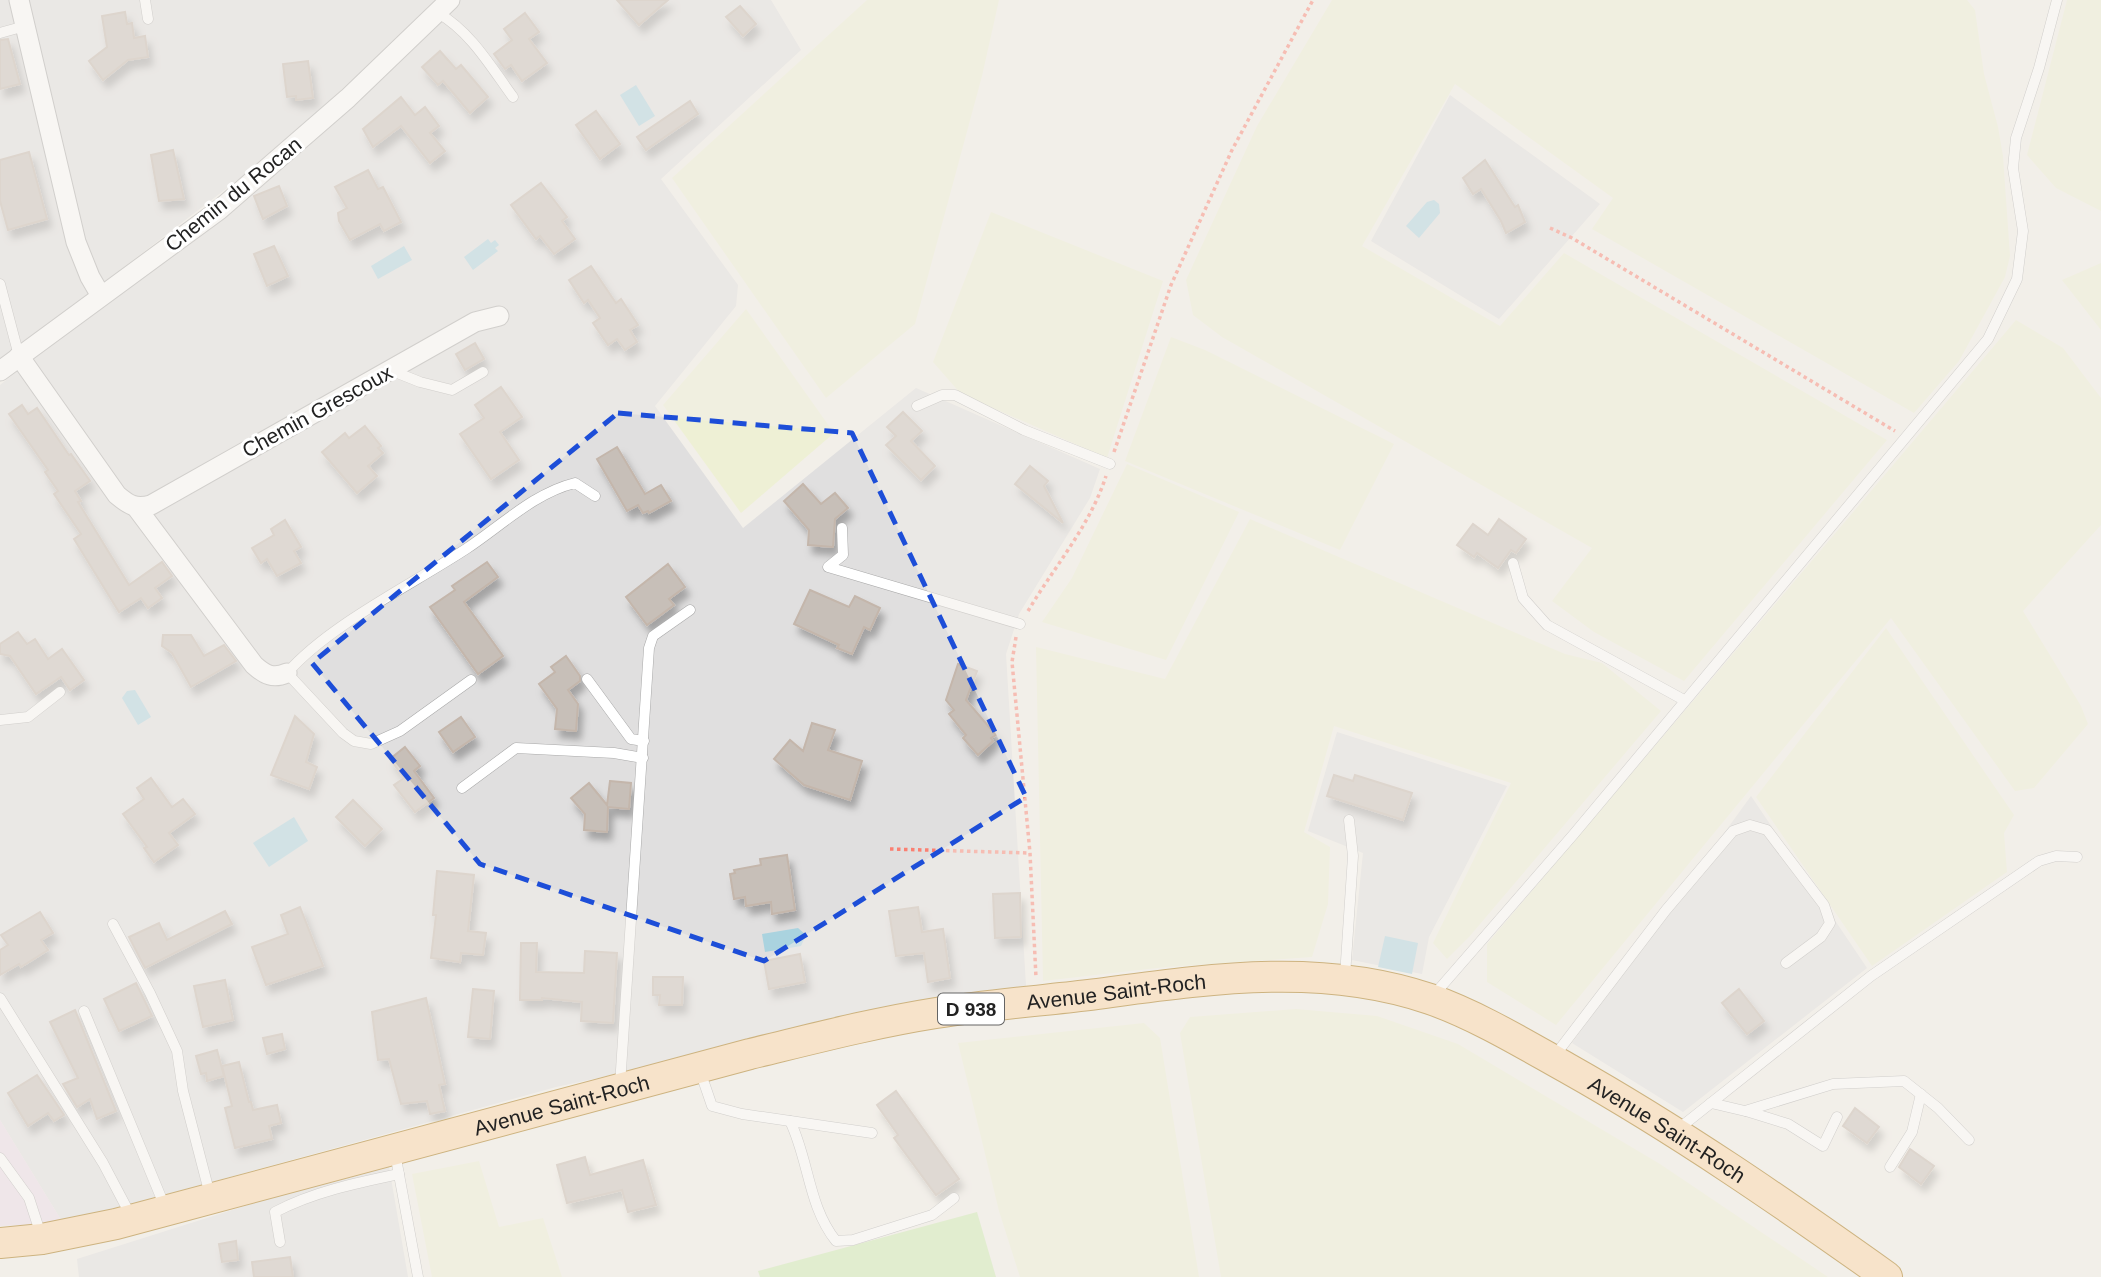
<svg xmlns="http://www.w3.org/2000/svg" width="2101" height="1277" font-family="Arial,sans-serif">
	<defs>
		<filter id="shadow"><feDropShadow dx="4.5" dy="8" stdDeviation="3.5" flood-color="#0004"/></filter>
	</defs>
	<rect width="100%" height="100%" fill="#f2efe9"/>
	<g fill="#e0dfdf">
		<path d="M0,0H441L261,162L0,362Z"/>
		<path d="M460,0H771L801,50L661,179L738,285L736,306L655,406L743,528L916,388L1100,469L1090,498L1019,614L1006,654L1026,986L556,1087L63,1223L0,1120V385L95,309L247,199L359,99Z"/>
		<path d="M1450,95L1600,204L1499,319L1371,241Z"/>
		<path d="M1337,732L1507,786L1429,937L1422,974L1352,960L1363,853L1308,831Z"/>
		<path d="M1751,796L1867,968L1683,1112L1572,1043Z"/>
		<path d="M388,1161L408,1277H79L77,1259Z"/>
	</g>
	<path fill="#ebdbe8" d="M0,1120L63,1223L0,1226Z"/>
	<g fill="#eef0d5">
		<path d="M867,0H999L982,76L915,324L826,398L672,178Z"/>
		<path d="M1332,0H1967L1975,10L1984,74L1998,127L2003,156L2010,256L2005,277L1959,361L1914,413L1592,229L1613,198L1455,84L1362,246L1500,326L1564,253L1887,440L1684,681L1594,632L1552,601L1592,548L1222,337L1193,315L1186,280L1257,126Z"/>
		<path d="M2067,0H2101V211L2056,188L2027,155Z"/>
		<path d="M991,212L1163,281L1107,458L961,394L933,362Z"/>
		<path d="M2101,263V330L2062,280Z"/>
		<path d="M746,309L834,433L741,513L663,405Z"/>
		<path d="M2016,320L2063,348L2101,398V525L2023,611L2081,706L2088,724L2034,788L2015,791L1891,618L1556,1025L1487,982V944Z"/>
		<path d="M1171,337L1205,350L1394,444L1340,550L1125,461Z"/>
		<path d="M1127,464L1239,512L1166,660L1042,622L1072,578Z"/>
		<path d="M1250,519L1565,654L1602,663L1661,711L1469,937L1447,959L1433,943L1511,783L1334,726L1304,832L1330,847L1328,904L1312,957L1166,967L1043,981L1036,647L1165,679Z"/>
		<path d="M1886,628L2014,815L2004,833L2007,872L1872,966L1756,797Z"/>
		<path d="M1296,1009L1377,1016L1458,1044L1660,1164L1828,1277H1221L1180,1033L1190,1017Z"/>
		<path d="M1144,1023L1160,1038L1199,1277H1020L999,1211L958,1043Z"/>
		<path d="M479,1161L499,1227L543,1218L562,1277H432L412,1174Z"/>
	</g>
	<path fill="#cdebb0" d="M977,1212L996,1277H760L758,1271Z"/>
	<g fill="#aad3df">
		<path d="M636,85L655,116L639,126L620,95Z"/>
		<path d="M1434,200L1439,204L1440,213L1419,238L1406,226L1427,202Z"/>
		<path d="M488,239L491,243L495,240L499,245L495,248L498,251L473,270L464,257Z"/>
		<path d="M404,246L412,260L378,279L371,266Z"/>
		<path d="M135,690L151,717L138,725L122,698L127,691Z"/>
		<path d="M294,817L308,841L269,867L253,843Z"/>
		<path d="M798,928L806,935L801,946L765,952L762,934Z"/>
		<path d="M1385,936L1418,943L1412,974L1378,967Z"/>
	</g>
	<g fill="#c7bfb8" stroke="#c4b6ab" stroke-width="2" filter="url(#shadow)">
		<path d="M617,0H668L639,25Z"/>
		<path d="M740,6L756,24L743,36L726,17Z"/>
		<path d="M125,12L127,24L132,23L134,38L145,36L148,57L128,60L103,80L89,61L107,47L102,16Z"/>
		<path d="M525,13L539,32L529,39L547,63L522,81L511,65L505,69L494,54L512,40L504,29Z"/>
		<path d="M8,39L20,84L0,89V40Z"/>
		<path d="M440,51L456,69L461,65L488,97L470,113L443,81L438,85L422,67Z"/>
		<path d="M308,61L313,98L296,100V96L287,97L283,64Z"/>
		<path d="M401,97L415,115L425,107L439,126L430,133L445,151L430,163L401,126L373,147L363,129Z"/>
		<path d="M690,101L698,114L646,150L637,137Z"/>
		<path d="M596,111L620,144L600,159L576,125Z"/>
		<path d="M173,150L184,199L159,201L151,155Z"/>
		<path d="M29,152L47,219L8,230L0,201V160Z"/>
		<path d="M1485,160L1515,207L1518,205L1525,222L1506,233L1501,221L1481,189L1473,194L1463,178Z"/>
		<path d="M368,170L378,189L383,187L401,222L384,231L380,224L350,240L339,221L338,213L347,208L335,187Z"/>
		<path d="M541,183L567,217L562,221L575,239L554,254L540,236L536,239L511,205Z"/>
		<path d="M279,186L287,206L263,219L254,196Z"/>
		<path d="M274,246L288,276L267,286L254,254Z"/>
		<path d="M591,266L616,303L621,299L638,325L630,330L637,342L625,350L617,339L608,345L593,323L600,318L588,300L584,303L569,280Z"/>
		<path d="M475,343L484,359L465,370L456,354Z"/>
		<path d="M501,387L522,417L500,432L519,460L491,479L460,434L484,418L475,405Z"/>
		<path d="M22,405L28,414L37,408L69,455L71,454L90,481L75,491L81,501L78,502L129,585L162,562L172,576L155,588L162,598L148,608L141,598L119,612L74,539L81,534L54,494L58,491L45,472L48,470L9,414Z"/>
		<path d="M903,412L922,431L911,441L935,466L921,480L886,445L896,436L887,427Z"/>
		<path d="M365,426L381,446L378,448L383,453L368,466L377,476L357,493L322,452L345,433L349,438Z"/>
		<path d="M617,447L645,494L661,485L671,501L649,513L648,511L643,513L638,505L627,511L597,459Z"/>
		<path d="M1030,466L1048,481L1044,486L1063,523L1015,484Z"/>
		<path d="M803,484L821,504L835,493L848,508L835,519L833,547L808,545L809,530L784,501Z"/>
		<path d="M1499,519L1526,539L1516,553L1511,550L1498,568L1477,553L1474,557L1457,545L1473,524L1488,535Z"/>
		<path d="M285,520L301,547L294,551L301,563L277,576L267,559L261,563L252,548L274,535L271,529Z"/>
		<path d="M487,562L498,577L464,602L503,656L478,674L430,607L455,590L452,586Z"/>
		<path d="M668,564L685,587L669,599L674,605L647,625L626,597Z"/>
		<path d="M810,590L849,607L855,596L880,608L870,630L864,627L852,654L837,648L839,645L794,624Z"/>
		<path d="M18,632L27,644L35,639L48,659L62,649L84,680L70,690L61,677L36,694L10,656L0,654V644Z"/>
		<path d="M163,635H191L204,656L224,645L236,661L191,687L172,653L162,646Z"/>
		<path d="M566,656L580,676V681L568,690L578,704L576,731L555,729L557,709L539,684L555,672L551,667Z"/>
		<path d="M958,664L977,671L966,700L996,735L991,738L993,741L978,755L963,738L966,735L949,714L954,710L946,700Z"/>
		<path d="M295,716L314,734L306,762L317,767L309,789L271,775Z"/>
		<path d="M461,717L475,737L453,752L439,732Z"/>
		<path d="M812,723L835,730L828,750L862,761L850,800L804,785L774,759L790,740L803,751Z"/>
		<path d="M405,747L420,766L414,771L434,798L415,812L394,785L404,778L390,759Z"/>
		<path d="M1334,775L1353,781L1355,775L1412,793L1403,820L1327,796Z"/>
		<path d="M151,778L172,807L183,799L195,814L169,833L178,845L154,862L144,848L147,847L123,814L144,799L137,788Z"/>
		<path d="M610,781L631,783L629,809L608,807L607,832L584,830L585,814L571,798L589,783L607,805Z"/>
		<path d="M353,800L382,829L365,846L336,817Z"/>
		<path d="M787,855L795,910L772,914L771,902L746,906L745,897L734,899L730,874L735,873L734,870L761,865L760,859Z"/>
		<path d="M437,871L474,875L468,931L486,933L483,955L461,953L460,962L431,958L436,915H433Z"/>
		<path d="M1020,893L1021,937L995,938L993,894Z"/>
		<path d="M300,907L323,966L266,985L252,947L288,934L281,915Z"/>
		<path d="M918,907L922,932L943,929L950,978L928,982L924,953L896,956L889,911Z"/>
		<path d="M225,911L232,924L145,968L129,937L159,923L167,940Z"/>
		<path d="M40,912L53,933L41,940L48,950L21,967L19,964L0,975V950L8,945L1,935Z"/>
		<path d="M521,943H537L536,972L584,973L585,951L617,953L613,1023L581,1021L582,1002L542,998V1000H520Z"/>
		<path d="M800,954L805,982L769,989L764,961Z"/>
		<path d="M653,977H683L682,1005H659L660,995H653Z"/>
		<path d="M225,980L233,1020L203,1027L194,986Z"/>
		<path d="M136,983L152,1016L119,1031L104,999Z"/>
		<path d="M473,989L494,991L490,1039L468,1037Z"/>
		<path d="M1739,989L1764,1021L1747,1034L1722,1003Z"/>
		<path d="M426,998L445,1084L439,1085L445,1111L430,1114L427,1101L401,1104L389,1059L378,1060L372,1012Z"/>
		<path d="M75,1010L116,1111L97,1119L90,1099L77,1107L63,1084L78,1078L50,1022Z"/>
		<path d="M282,1034L285,1049L267,1054L263,1038Z"/>
		<path d="M217,1050L224,1076L207,1081L206,1073L201,1074L196,1056Z"/>
		<path d="M239,1062L249,1102H251L253,1110L277,1105L281,1123L269,1126L272,1139L235,1148L225,1108L232,1106L222,1066Z"/>
		<path d="M37,1075L64,1115L54,1121L48,1113L28,1126L8,1093Z"/>
		<path d="M896,1091L959,1179L936,1195L894,1138L898,1135L877,1105Z"/>
		<path d="M1855,1108L1879,1127L1867,1143L1843,1126Z"/>
		<path d="M1910,1149L1934,1166L1921,1184L1899,1167Z"/>
		<path d="M585,1157L590,1175L643,1160L656,1205L628,1212L622,1190L567,1203L557,1165Z"/>
		<path d="M236,1241L238,1260L222,1262L219,1244Z"/>
		<path d="M290,1257L293,1277H254L252,1262Z"/>
	</g>
	<g fill="none" stroke-linecap="round" stroke-linejoin="round">
		<defs>
			<g id="service">
				<path d="M145,0L148,19"/>
				<path d="M438,13C471,32 491,67 513,97"/>
				<path d="M0,33L25,26"/>
				<path d="M0,284L19,356"/>
				<path d="M390,370L420,382L452,390L483,372"/>
				<path d="M917,406L942,395H955L1024,430L1110,464"/>
				<path d="M842,528L843,555L828,567L1020,624"/>
				<path d="M1513,563L1523,598L1547,625L1684,700"/>
				<path d="M587,679L631,739L644,741"/>
				<path d="M471,680L400,731L371,744L354,741L343,733L287,673C329,625 411,585 466,549C501,526 534,493 575,483L595,496"/>
				<path d="M0,720L28,717L60,692"/>
				<path d="M462,788L516,748L614,753L643,758"/>
				<path d="M113,924L150,993L177,1051L183,1091L210,1195"/>
				<path d="M1345,976L1353,856L1349,820"/>
				<path d="M1433,996L1573,835L1988,339L2017,279L2023,231L2013,168L2016,138L2039,68L2057,0"/>
				<path d="M0,998L103,1163L131,1216"/>
				<path d="M84,1011L165,1207"/>
				<path d="M1553,1058L1666,910L1733,831L1750,825L1767,830L1824,905L1830,923L1821,937L1786,963"/>
				<path d="M700,1071L712,1106L742,1114L872,1133"/>
				<path d="M620,1085L649,648L653,636L690,610"/>
				<path d="M1711,1103L1745,1111L1833,1084L1904,1081L1938,1108L1969,1140"/>
				<path d="M1746,1111L1788,1124L1823,1146L1837,1117"/>
				<path d="M790,1121C809,1160 808,1206 836,1241L853,1240L932,1215L954,1198"/>
				<path d="M1677,1130L1871,976L2039,861L2056,856L2077,857"/>
				<path d="M395,1153L418,1277"/>
				<path d="M0,1158L29,1198L41,1235"/>
				<path d="M1890,1167L1912,1132L1921,1094"/>
				<path d="M280,1242L275,1212C313,1192 356,1183 399,1174"/>
			</g>
			<g id="minor">
				<path d="M19,0L76,242L90,277L101,296"/>
				<path d="M19,356L117,495C129,505 135,509 151,505L475,322L499,316"/>
				<path d="M0,371L219,210L348,98L450,0"/>
				<path d="M136,507L254,665C265,675 273,679 287,673"/>
			</g>
			<g id="primary">
				<path id="s1" d="M0,1243L42,1239L116,1224L750,1054C812,1039 873,1023 936,1013C987,1005 1038,1001 1089,995C1203,980 1318,961 1430,999C1478,1016 1524,1044 1567,1068C1679,1131 1783,1203 1887,1277"/>
			</g>
		</defs>
		<use href="#service" stroke="#a9a9a9" stroke-width="11"/>
		<use href="#minor" stroke="#a9a9a9" stroke-width="21"/>
		<use href="#primary" stroke="#a06b00" stroke-width="32"/>
		<g stroke="#fa8072" stroke-width="3.5" stroke-dasharray="3.5 3.5" stroke-linecap="butt">
			<path d="M1550,228L1572,238L1895,431"/>
			<path d="M1114,452L1171,285L1232,150L1313,0"/>
			<path d="M1028,611C1054,567 1090,526 1106,476"/>
			<path d="M1016,637L1012,662L1030,853L1036,978"/>
			<path d="M890,849L1030,853"/>
		</g>
		<use href="#service" stroke="#fff" stroke-width="10"/>
		<use href="#minor" stroke="#fff" stroke-width="19"/>
		<use href="#primary" stroke="#fcd6a4" stroke-width="30"/>
	</g>
	<path d="M0 0H2101V1277H0ZM618,413L852,433L1026,797L764,961L480,864L312,663Z" fill="#f2efe9" fill-opacity=".55" fill-rule="evenodd"/>
	<path fill="none" stroke="#1d4ed8" stroke-width="5" stroke-dasharray="14 9" stroke-linejoin="round" d="M618,413L852,433L1026,797L764,961L480,864L312,663Z"/>
	<g text-anchor="middle" dominant-baseline="central" stroke-width="6" stroke-linejoin="round" paint-order="stroke">
		<rect fill="#fff" stroke="#646464" stroke-width="2" x="938" y="993.5" width="66" height="31" rx="5"/>
		<g font-size="19" font-weight="bold" fill="#222">
			<text x="971" y="1009">D 938</text>
		</g>
		<g font-size="21" fill="#222" stroke="#fff">
			<text transform="translate(233 194) rotate(-39)">Chemin du Rocan</text>
			<text transform="translate(317 411) rotate(-29)">Chemin Grescoux</text>
			<text stroke="none"><textPath href="#s1" startOffset="1146">Avenue Saint-Roch</textPath></text>
			<text stroke="none"><textPath href="#s1" startOffset="579">Avenue Saint-Roch</textPath></text>
			<text stroke="none"><textPath href="#s1" startOffset="1734">Avenue Saint-Roch</textPath></text>
		</g>
	</g>
</svg>
